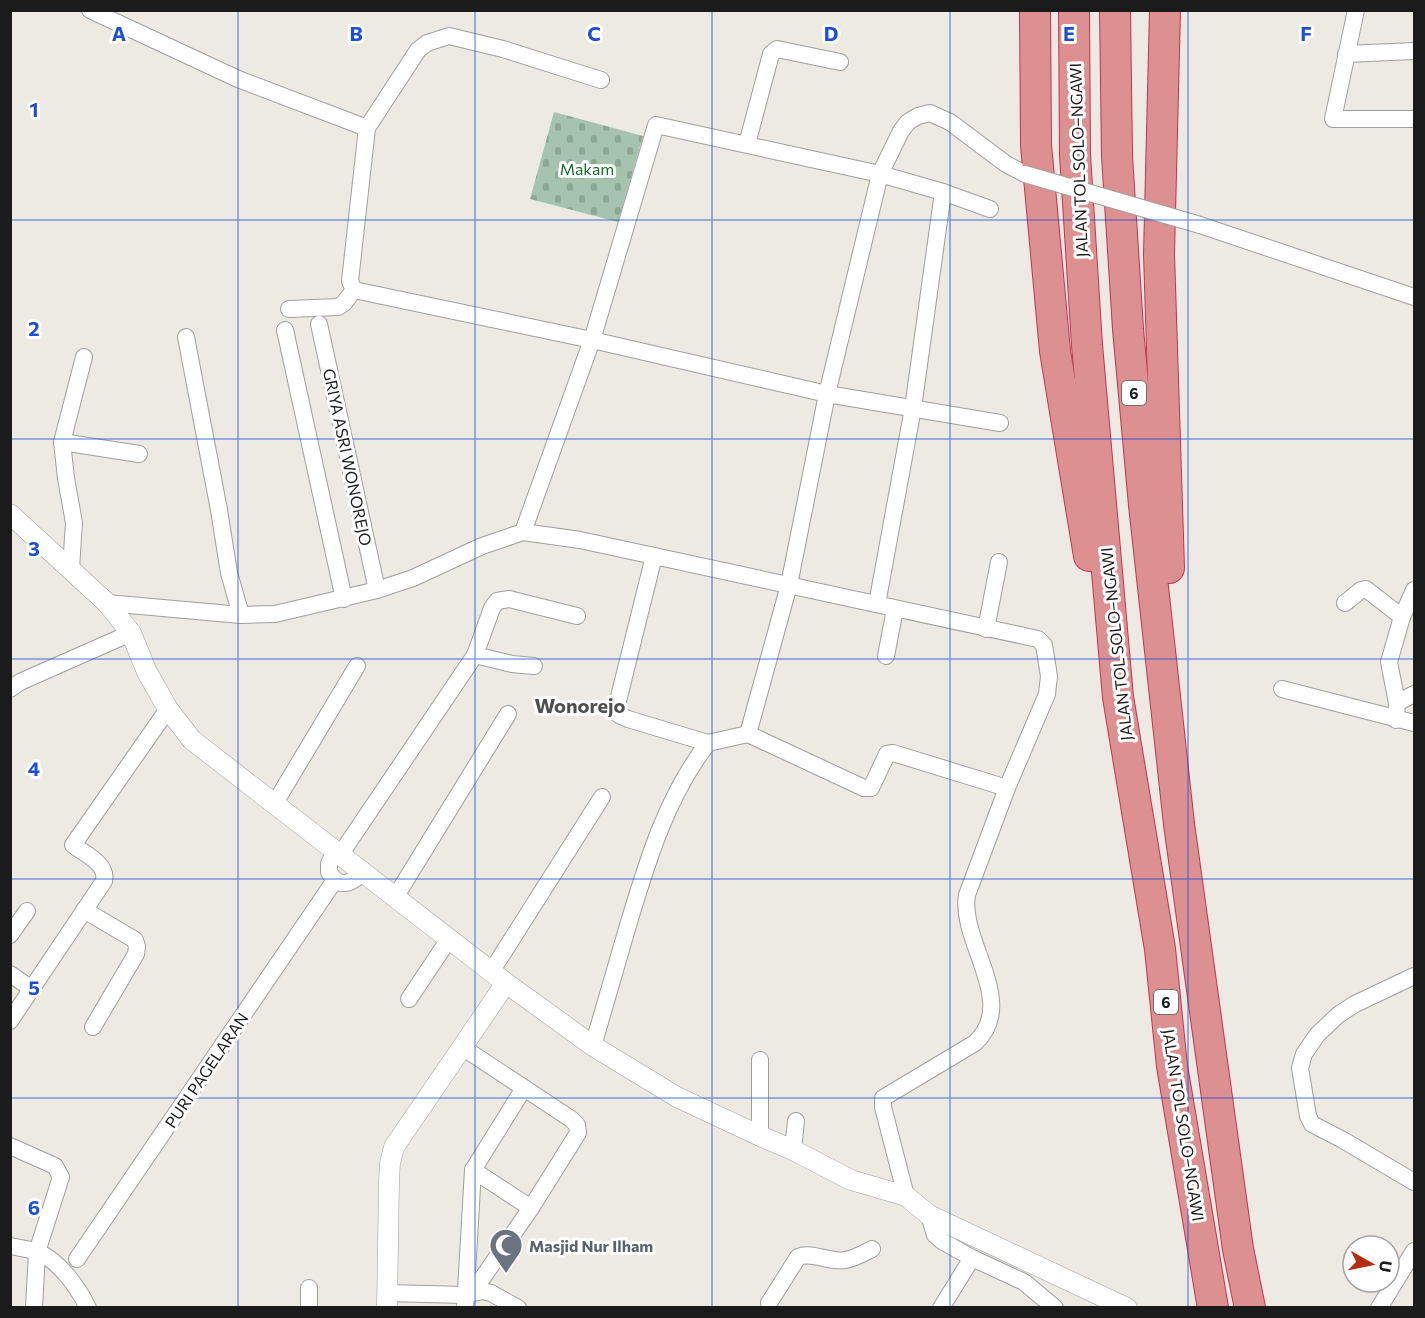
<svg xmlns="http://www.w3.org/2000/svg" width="1425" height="1318" font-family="Commissioner,sans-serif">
	<defs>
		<pattern id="cemetery-stones" width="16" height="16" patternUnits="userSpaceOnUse" patternTransform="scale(1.5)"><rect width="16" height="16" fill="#a5c3ae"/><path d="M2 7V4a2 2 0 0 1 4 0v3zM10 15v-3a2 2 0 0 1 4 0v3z" fill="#8da795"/></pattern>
	</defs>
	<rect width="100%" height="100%" fill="#eceae2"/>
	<path fill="url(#cemetery-stones)" d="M554,112L643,136L618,222L530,199Z"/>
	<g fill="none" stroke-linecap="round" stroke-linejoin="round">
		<defs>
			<g id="minor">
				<path d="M90,10L238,79L367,128L350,281L354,290L592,340L827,394L1000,423"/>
				<path d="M1356,10L1333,119H1414"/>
				<path d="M1346,54L1414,51"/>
				<path d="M367,128L418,50L427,43L449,36L503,49L601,80"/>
				<path d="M747,144L771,54L777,49L840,62"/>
				<path d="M1200,225L1414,297"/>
				<path d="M289,309L338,307L344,303L354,290"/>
				<path d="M319,324L377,590"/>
				<path d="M285,330L344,599"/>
				<path d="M186,337L219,510L229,573L241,615"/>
				<path d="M62,442L139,454"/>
				<path d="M523,532L592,340L656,125L880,174L901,131L908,122L918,116L930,113L950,122L1006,164L1025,174"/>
				<path d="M654,556L616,709L619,715L628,719L708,743"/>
				<path d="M71,568L74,523L66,478L62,442L84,357"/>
				<path d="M107,603L241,615L275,614L377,590L413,578L482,546L523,532L580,540L1038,639L1044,645L1049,676L1047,694L1007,788L967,895C959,942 1019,1002 975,1043L883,1098V1107L906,1196"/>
				<path d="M1345,603L1361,590L1366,589L1402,617"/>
				<path d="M877,604L913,408L943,192"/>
				<path d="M986,629L999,562"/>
				<path d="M886,656L895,609"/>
				<path d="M534,666L512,664L475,655L492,608L497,601L509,599L577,616"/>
				<path d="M10,689L20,682L131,633"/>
				<path d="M1282,689L1414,723"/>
				<path d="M1397,703L1414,694"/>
				<path d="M1396,720L1397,703L1389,662L1402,617L1414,590"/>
				<path d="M748,734L864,788H871L887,754L893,753L1007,788"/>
				<path d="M275,803L357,666"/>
				<path d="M335,850L329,864V872C339,890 352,883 364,872"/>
				<path d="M340,855L475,655"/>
				<path d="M396,896L508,714"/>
				<path d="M84,910L135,940L137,947L136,954L93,1027"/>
				<path d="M10,935L27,911"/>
				<path d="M491,972L602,797"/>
				<path d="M10,974L32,989"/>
				<path d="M1414,976L1355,1004L1338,1015L1317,1035L1304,1054L1300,1068L1308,1116L1312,1124L1343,1140L1414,1182"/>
				<path d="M409,999L449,939"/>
				<path d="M10,1021L104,881C108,864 85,854 73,845L168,709"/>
				<path d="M593,1046C605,1005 617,963 629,922C648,859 667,796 708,743L748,734L789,585L827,394L880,174L943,192L990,209"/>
				<path d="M462,1047L571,1119L577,1125L578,1133L531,1208L473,1170"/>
				<path d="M760,1136V1060"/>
				<path d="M10,1146L55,1166L61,1177L37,1252L34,1308"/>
				<path d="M793,1150L796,1121"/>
				<path d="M929,1215L935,1235L942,1241L972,1258L1024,1282L1055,1308"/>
				<path d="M10,1246C19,1248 30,1249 38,1252C59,1261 78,1287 88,1308"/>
				<path d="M77,1259L335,880"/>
				<path d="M387,1293L465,1295L482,1291L491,1293L518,1308"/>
				<path d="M472,1293L531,1208"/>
				<path d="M769,1303L798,1257C812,1251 830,1263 845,1260C854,1259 864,1253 872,1249"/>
				<path d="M309,1308V1288"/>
				<path d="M465,1308L473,1170L524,1088"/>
				<path d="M941,1308L972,1258"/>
				<path d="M1379,1308L1414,1251"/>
			</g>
			<g id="tertiary">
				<path d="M10,514L107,603L131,633L147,672L168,709L192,740L506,983L593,1046L677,1097L760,1136L793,1150L851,1180L906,1196L929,1215L1127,1308"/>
				<path d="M387,1308L389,1181L390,1163L394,1147L506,983"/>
			</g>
			<g id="motorway">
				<path d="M1035,10L1036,145L1055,351L1089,556"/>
				<path d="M1074,10L1075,155L1087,345L1118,697L1160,949L1172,1066L1213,1308"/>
				<path d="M1115,10L1117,156L1128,329L1144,505L1179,824L1238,1249L1250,1308"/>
				<path d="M1165,10L1159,254L1169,568"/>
			</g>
		</defs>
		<use href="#minor" stroke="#9f9f9f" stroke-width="18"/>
		<use href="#tertiary" stroke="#9f9f9f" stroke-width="21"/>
		<use href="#motorway" stroke="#c5344f" stroke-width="32"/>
		<use href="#minor" stroke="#fff" stroke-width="16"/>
		<use href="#tertiary" stroke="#fff" stroke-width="20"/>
		<use href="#motorway" stroke="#dd9092" stroke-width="30"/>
		<defs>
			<path id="minor-bridge" d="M1025,174L1200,225"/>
		</defs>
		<use href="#minor-bridge" stroke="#9f9f9f" stroke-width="18" stroke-linecap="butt"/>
		<use href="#minor-bridge" stroke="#fff" stroke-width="16"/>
	</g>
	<path fill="none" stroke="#1d4ed8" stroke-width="1.5" stroke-opacity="0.55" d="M238,10V1308M475,10V1308M712,10V1308M950,10V1308M1188,10V1308M10,220H1414M10,439H1414M10,659H1414M10,879H1414M10,1098H1414"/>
	<defs>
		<symbol id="mosque-pin" viewBox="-11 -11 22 30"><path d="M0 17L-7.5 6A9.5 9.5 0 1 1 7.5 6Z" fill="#6b7280" stroke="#fff"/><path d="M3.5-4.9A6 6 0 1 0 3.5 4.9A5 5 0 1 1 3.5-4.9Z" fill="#fff"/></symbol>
	</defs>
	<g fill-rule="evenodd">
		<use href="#mosque-pin" x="487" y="1226" width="38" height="52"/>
	</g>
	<g text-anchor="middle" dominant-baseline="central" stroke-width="6" stroke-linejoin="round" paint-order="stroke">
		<g fill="#fff" stroke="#5f5f5f" stroke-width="1.5">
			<rect x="1122" y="381" width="24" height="24" rx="4.5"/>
			<rect x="1154" y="990" width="24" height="24" rx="4.5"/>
		</g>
		<g font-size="15" font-weight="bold" fill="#1b1b1b">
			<text x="1134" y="393">6</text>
			<text x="1166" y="1002">6</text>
		</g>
		<g font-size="16" fill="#1b1b1b" stroke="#fff">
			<text transform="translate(1078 160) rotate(-92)">JALAN TOL SOLO–NGAWI</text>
			<text transform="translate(348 457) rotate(78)">GRIYA ASRI WONOREJO</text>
			<text transform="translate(1116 644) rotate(-96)">JALAN TOL SOLO–NGAWI</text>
			<text transform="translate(206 1070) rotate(-56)">PURI PAGELARAN</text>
			<text transform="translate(1184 1125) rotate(81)">JALAN TOL SOLO–NGAWI</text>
		</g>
		<g font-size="16" fill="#156d2b" stroke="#fff">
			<text x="587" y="168">Makam</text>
		</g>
		<g font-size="16" font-weight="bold" fill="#5b616d" stroke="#fff" text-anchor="start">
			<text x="529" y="1245">Masjid Nur Ilham</text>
		</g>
		<g font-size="20" font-weight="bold" fill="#4e4e4e" stroke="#fff">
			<text x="580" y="705">Wonorejo</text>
		</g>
	</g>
	<g font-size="20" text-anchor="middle" font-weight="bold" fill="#1d4ed8" stroke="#fff" stroke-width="6" stroke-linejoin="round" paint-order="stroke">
		<text x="119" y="41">A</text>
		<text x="356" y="41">B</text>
		<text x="594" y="41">C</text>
		<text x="831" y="41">D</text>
		<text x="1069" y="41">E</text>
		<text x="1306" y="41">F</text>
		<text x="34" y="117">1</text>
		<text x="34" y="336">2</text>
		<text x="34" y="556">3</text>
		<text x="34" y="776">4</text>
		<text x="34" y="995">5</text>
		<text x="34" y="1215">6</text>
	</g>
	<rect width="1425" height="1318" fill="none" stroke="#1b1b1b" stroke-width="24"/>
	<g transform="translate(1371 1264) rotate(99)"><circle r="28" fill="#ffffff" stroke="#a4a4a4" stroke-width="1.5"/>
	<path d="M0-4.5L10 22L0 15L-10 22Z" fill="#b42d13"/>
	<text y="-9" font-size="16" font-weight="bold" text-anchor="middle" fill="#1b1b1b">U</text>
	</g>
</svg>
